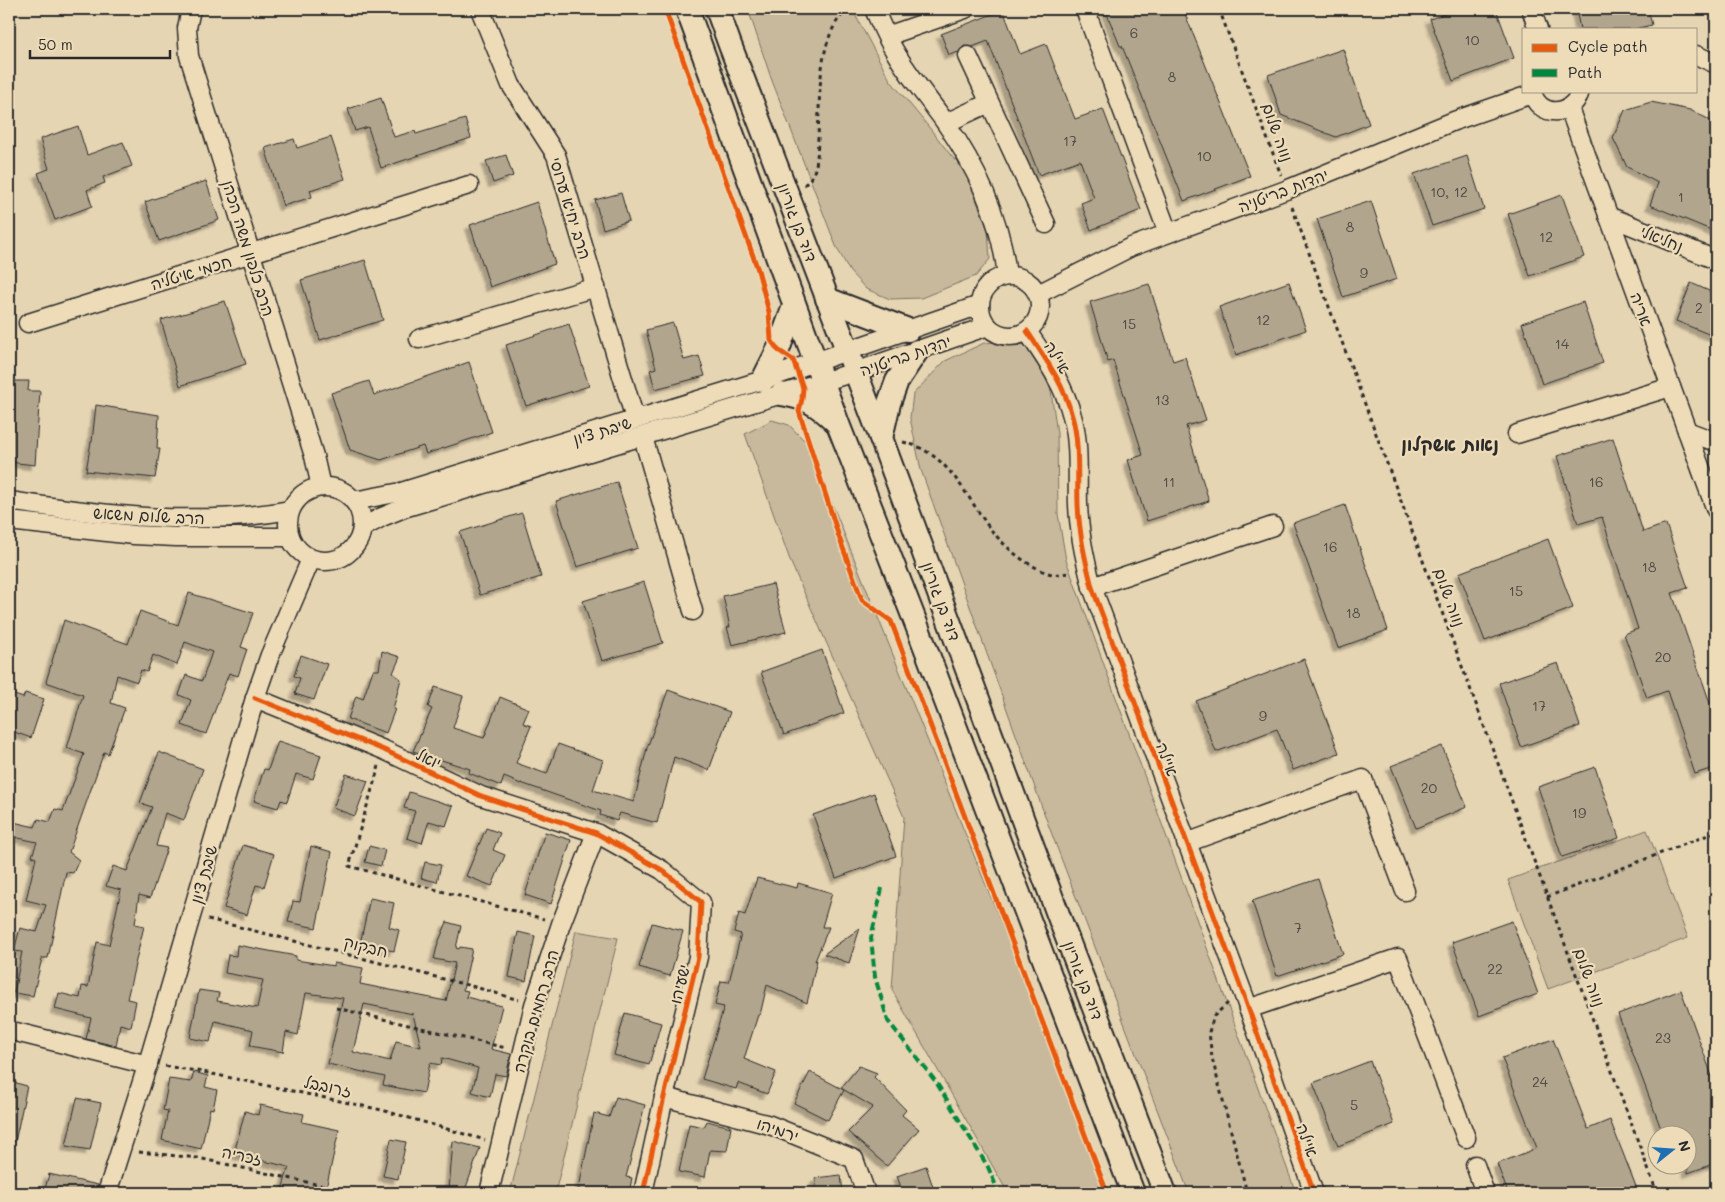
<svg xmlns="http://www.w3.org/2000/svg" width="1725" height="1202" font-family="Mali,'Playpen Sans Hebrew',sans-serif">
	<defs>
		<filter id="shadow"><feDropShadow dx="-4.5" dy="4.5" stdDeviation="1" flood-color="#0004"/></filter>
	</defs>
	<rect width="100%" height="100%" fill="#e6d5b3"/>
	<filter id="ink" filterUnits="userSpaceOnUse"><feTurbulence type="fractalNoise" baseFrequency=".02" numOctaves="2"/><feDisplacementMap in="SourceGraphic" scale="10" xChannelSelector="R" yChannelSelector="G"/><feConvolveMatrix kernelMatrix="1 2 1 2 8 2 1 2 1" color-interpolation-filters="sRGB"/></filter>
	<g filter="url(#ink)">
		<g fill="#c8b99c" stroke="#7a7264">
			<path d="M748,9H852L890,80L932,131L967,176L988,230L990,259L976,276L921,298L890,299L866,289L850,272L836,246L771,78Z"/>
			<path d="M1021,340L1038,360L1051,391L1057,433L1058,514L1066,560L1296,1193H1189L1048,824L921,470L910,418L913,394L945,361L984,343Z"/>
			<path d="M772,420L789,425L808,444L1042,1024L1106,1193H1008L892,990L904,817L791,563L745,434Z"/>
			<path d="M1647,830L1688,938L1548,989L1508,880Z"/>
			<path d="M576,931L618,938L555,1193H510Z"/>
		</g>
		<g fill="#b2a58d" stroke="#2b2b2b" fill-rule="evenodd" filter="url(#shadow)">
			<path d="M1105,9H1183L1250,176L1184,201L1122,46H1120Z"/>
			<path d="M1457,9H1496L1514,58L1453,81L1430,19Z"/>
			<path d="M1576,9H1648L1652,25L1634,29H1580Z"/>
			<path d="M1003,10L1020,54L1046,44L1075,119L1103,109L1141,210L1091,230L1081,203L1094,198L1080,160L1039,175L988,41L972,47L964,46L959,52L949,55L941,34Z"/>
			<path d="M1343,49L1369,124L1336,137L1281,115L1268,75Z"/>
			<path d="M381,98L394,137L415,131L416,134L465,119L471,138L381,168L368,127L355,131L348,109Z"/>
			<path d="M1651,102L1690,110L1716,123V232L1650,205L1658,183L1627,167L1613,138L1625,110Z"/>
			<path d="M78,126L87,155L123,142L132,166L103,177L105,183L87,190L92,206L55,220L38,173L49,169L40,139Z"/>
			<path d="M331,137L345,179L310,190L312,197L283,206L265,148L294,139L297,148Z"/>
			<path d="M506,155L513,176L493,183L486,161Z"/>
			<path d="M1467,156L1484,209L1432,226L1414,174Z"/>
			<path d="M206,181L219,220L159,241L145,202Z"/>
			<path d="M621,193L629,221L603,229L595,200Z"/>
			<path d="M1562,195L1584,257L1530,276L1508,214Z"/>
			<path d="M1371,201L1397,279L1343,297L1317,219Z"/>
			<path d="M537,202L555,264L490,287L470,225Z"/>
			<path d="M365,260L383,320L320,340L301,280Z"/>
			<path d="M1289,282L1306,330L1236,355L1219,307Z"/>
			<path d="M1691,283L1716,294V337L1676,321Z"/>
			<path d="M1149,284L1173,361L1185,357L1206,420L1186,426L1209,501L1147,521L1128,460L1143,455L1113,360L1108,362L1090,302Z"/>
			<path d="M225,301L246,364L180,386L161,320L197,310V309Z"/>
			<path d="M1583,302L1603,363L1542,384L1522,323Z"/>
			<path d="M673,323L684,360L699,356L705,376L655,389L650,370L656,368L646,330Z"/>
			<path d="M569,324L589,386L526,406L506,345Z"/>
			<path d="M469,362L492,432L426,454L423,446L381,460L350,450L331,393L369,381L374,395Z"/>
			<path d="M9,381H29L28,391H40L35,465L9,462Z"/>
			<path d="M96,405L159,415L157,449H160L155,478L86,471L91,442H92Z"/>
			<path d="M1613,438L1643,532L1666,524L1688,588L1672,593L1710,703L1716,701V767L1695,774L1667,691L1647,698L1624,634L1638,629L1602,517L1578,524L1557,456Z"/>
			<path d="M617,482L638,548L577,567L556,501Z"/>
			<path d="M1345,505L1388,630L1338,648L1293,523Z"/>
			<path d="M522,513L541,577L480,595L460,532Z"/>
			<path d="M1548,539L1573,608L1485,641L1459,573Z"/>
			<path d="M644,582L663,643L602,661L583,601Z"/>
			<path d="M773,584L786,632L732,645L727,627H730L723,596Z"/>
			<path d="M189,593L253,613L241,647L247,649L238,676L229,673L206,734L182,725L191,700L179,695L186,675L202,681L212,652L185,642L177,665L153,655L147,672L141,670L137,682L117,675L111,703L125,708L108,754L104,752L69,852L79,860L73,873L66,872L48,958H42L33,996L14,993L22,952L14,951L20,928L37,932L46,905L26,900L36,858L32,856L37,842L9,836V821L35,827L38,819L50,822L55,809L63,811L84,754L67,748L83,695L46,682L64,620L128,644L140,611L178,625Z"/>
			<path d="M822,650L844,713L784,735L761,672Z"/>
			<path d="M382,651L400,657L393,673L401,679L393,709H395L386,733L348,719L356,696L363,699L373,670H379Z"/>
			<path d="M301,655L327,664L314,700L295,694L300,678L294,676Z"/>
			<path d="M1304,659L1339,753L1293,770L1277,729L1216,752L1196,701Z"/>
			<path d="M1558,663L1580,726L1521,747L1499,683Z"/>
			<path d="M435,687L463,696L453,728L484,738L500,697L529,709L523,723L531,726L516,763L547,774L558,744L603,760L593,790L634,802L647,748L668,690L730,712L709,770L674,757L657,823L620,813L617,821L600,815L601,811L521,783V784L504,777L501,786L469,773L470,769L413,751L432,709L428,707Z"/>
			<path d="M9,693L23,698L25,693L44,699L31,738L9,730Z"/>
			<path d="M278,741L321,755L313,779L296,774L287,802L281,800L278,808L254,801L264,769L268,770Z"/>
			<path d="M1442,746L1467,807L1416,828L1391,766Z"/>
			<path d="M159,752L203,769L184,820L165,813L156,846L167,848L150,898L139,895L135,924L144,926L127,999L136,1001L131,1027L120,1024L116,1046L86,1039L91,1018L55,1009L59,993L80,998L82,986L88,987L97,942L109,945L121,890L106,886L113,866L127,871L152,807L140,803Z"/>
			<path d="M1595,767L1619,838L1562,857L1538,787Z"/>
			<path d="M346,774L368,781L355,816L333,808Z"/>
			<path d="M409,792L453,806L446,826L429,821L422,843L407,838L415,811L404,808Z"/>
			<path d="M874,793L896,856L836,878L813,815Z"/>
			<path d="M486,828L500,833L493,850L505,855L492,886L466,876Z"/>
			<path d="M545,832L571,840L551,904L525,895Z"/>
			<path d="M243,845L274,854L264,887L256,885L247,915L224,908Z"/>
			<path d="M311,846L332,852L316,928L288,922L293,901L300,902Z"/>
			<path d="M369,846L385,850L381,866L365,862Z"/>
			<path d="M425,862L441,865L437,882L421,878Z"/>
			<path d="M757,878L797,888L798,883L832,893L822,927H829L815,961L817,960L807,1003L767,985L760,1015H758L744,1059L776,1072L767,1094L738,1083L736,1089L702,1079L724,1007L715,1005L721,981L729,982L741,934L734,932L739,913L745,915Z"/>
			<path d="M1318,879L1343,954L1277,976L1252,901Z"/>
			<path d="M370,898L394,903L389,927L399,930L394,951L360,944Z"/>
			<path d="M1512,921L1538,994L1479,1016L1452,942Z"/>
			<path d="M447,922L461,926L456,948L459,949L460,947L472,949L463,990L468,991L466,997L502,1006L491,1049L511,1054L506,1076L495,1074L490,1097L472,1092L478,1068L442,1058L441,1065L430,1063L424,1093L383,1085L385,1077L328,1064L343,998L306,993L298,1035L286,1032L283,1052L250,1046L253,1030L215,1021L210,1042L190,1038L199,990L219,993L217,1001L257,1008L263,980L225,973L228,955L236,956L237,945L296,956V960L334,966V963L363,968L360,984L446,1001L455,963L434,959L438,943ZM364,1004L413,1014L421,1047L396,1041L390,1061L353,1052Z"/>
			<path d="M652,923L683,931L670,976L639,967Z"/>
			<path d="M860,928L849,963L824,954Z"/>
			<path d="M518,932L535,936L526,981L509,977Z"/>
			<path d="M1681,990L1716,1087V1163L1688,1173V1134H1663L1618,1014Z"/>
			<path d="M625,1013L661,1023L649,1065L614,1055Z"/>
			<path d="M1553,1039L1588,1129L1610,1120L1637,1189L1626,1193H1508L1497,1164L1537,1148L1502,1058Z"/>
			<path d="M1370,1061L1394,1124L1338,1146L1313,1083Z"/>
			<path d="M859,1066L877,1073L874,1077L906,1110L902,1115L919,1129L887,1166L848,1132L873,1107L841,1088Z"/>
			<path d="M194,1072L208,1076L205,1087L217,1090L213,1109L210,1108L201,1149L162,1140L168,1111L163,1110L169,1079L191,1082Z"/>
			<path d="M810,1072L844,1090L828,1120L794,1103Z"/>
			<path d="M9,1081L27,1086L15,1142L9,1141Z"/>
			<path d="M616,1097L645,1105L626,1177L632,1178L629,1193H578L594,1113L609,1117Z"/>
			<path d="M77,1098L101,1103L90,1150L66,1146Z"/>
			<path d="M260,1105L304,1114L302,1122L339,1130L325,1193H281L289,1167L234,1154L245,1111L258,1115Z"/>
			<path d="M707,1121L731,1127L727,1151L710,1150L705,1177L679,1172L689,1124L704,1127Z"/>
			<path d="M391,1139L406,1142L398,1179L383,1176Z"/>
			<path d="M453,1141L480,1148L464,1193L449,1190Z"/>
			<path d="M926,1166L935,1193H903L897,1176Z"/>
			<path d="M49,1174L98,1185L97,1193H44Z"/>
			<path d="M841,1175L843,1193H817L815,1178Z"/>
		</g>
		<g fill="none" stroke-linecap="round" stroke-linejoin="round">
			<defs>
				<g id="minor">
					<path d="M191,9L187,28L189,56L314,456L321,487"/>
					<path d="M480,9L511,85L556,155L635,419"/>
					<path d="M874,9C880,22 886,37 894,50C908,75 928,98 945,122C977,168 1001,219 1007,276"/>
					<path d="M1085,9L1168,233"/>
					<path d="M1531,9L1538,29"/>
					<path d="M887,36L965,9"/>
					<path d="M1696,55L1716,64"/>
					<path d="M968,56L1046,224"/>
					<path d="M1532,91C1537,118 1573,118 1580,91"/>
					<path d="M1569,108L1716,510"/>
					<path d="M946,123L989,103"/>
					<path d="M1608,216L1716,260"/>
					<circle cx="1010" cy="306" r="30"/>
					<path d="M1038,294L1131,247L1286,190L1454,121L1532,94"/>
					<path d="M28,323L469,185"/>
					<path d="M1027,331C1045,358 1064,384 1072,416C1080,442 1077,476 1078,504C1079,533 1085,559 1092,587L1244,996L1314,1193"/>
					<path d="M419,339L596,287"/>
					<path d="M1687,431L1716,442"/>
					<path d="M1517,434L1671,387"/>
					<path d="M643,437L693,611"/>
					<circle cx="325" cy="524" r="37"/>
					<path d="M9,501C102,515 196,527 290,510"/>
					<path d="M354,501L401,492L763,380L980,305"/>
					<path d="M9,521L134,535L176,537H290"/>
					<path d="M362,528L382,517L404,508L855,372L988,326"/>
					<path d="M1092,587L1273,526"/>
					<path d="M255,698L384,750L481,796L596,833L662,870L701,902L698,957L664,1097L643,1193"/>
					<path d="M1186,843L1363,779L1405,891"/>
					<path d="M1248,1009L1398,958L1466,1138"/>
					<path d="M16,1032L148,1065"/>
					<path d="M664,1097L770,1125L854,1159L866,1193"/>
					<path d="M1475,1165L1485,1193"/>
					<path d="M107,1193L148,1063L255,698L270,655L311,559"/>
					<path d="M489,1193L534,1005L561,924L596,833"/>
				</g>
				<g id="major">
					<path d="M687,9L838,424L919,631L1133,1193"/>
					<path d="M717,9L730,45L881,438L1059,917L1165,1193"/>
					<path d="M827,299L908,330"/>
					<path d="M763,380L778,350L794,306"/>
					<path d="M781,394C807,398 817,404 836,422"/>
					<path d="M881,438L889,403L897,381L917,351"/>
				</g>
			</defs>
			<use href="#minor" stroke="#2b2b2b" stroke-width="21"/>
			<use href="#major" stroke="#2b2b2b" stroke-width="26"/>
			<g stroke="#2b2b2b" stroke-width="3" stroke-dasharray="4 4" stroke-linecap="butt">
				<path d="M1219,9L1281,175"/>
				<path d="M804,185C819,174 817,155 818,138C820,102 817,47 840,17C843,14 848,11 852,9"/>
				<path d="M1292,207L1657,1193"/>
				<path d="M903,442C944,451 962,488 984,520C994,536 1015,556 1031,565C1037,568 1045,573 1052,574C1058,575 1065,573 1071,573"/>
				<path d="M379,766L349,866L544,919"/>
				<path d="M1547,897L1716,832"/>
				<path d="M208,919L475,987L519,1000"/>
				<path d="M1228,1003L1214,1016L1209,1032L1212,1058L1245,1185V1193"/>
				<path d="M336,1008L506,1048"/>
				<path d="M165,1066L203,1072L382,1110L485,1140"/>
				<path d="M139,1152L198,1158L356,1193"/>
			</g>
			<use href="#minor" stroke="#eedcb9" stroke-width="18"/>
			<use href="#major" stroke="#eedcb9" stroke-width="22"/>
			<path stroke="#00873e" stroke-width="4" stroke-dasharray="8 4" stroke-linecap="butt" d="M882,888L871,938L875,977L888,1021L936,1082L988,1167L999,1193"/>
			<defs>
				<g id="cycleway">
					<path d="M665,9L758,270L769,312L771,340L778,350L793,360L803,388L802,399L799,411L839,537L862,600L891,621L1107,1193"/>
					<path d="M1027,331C1045,358 1064,384 1072,416C1080,442 1077,476 1078,504C1079,533 1085,559 1092,587L1244,996L1314,1193"/>
					<path d="M255,698L384,750L481,796L596,833L662,870L701,902L698,957L664,1097L643,1193"/>
				</g>
			</defs>
			<use href="#cycleway" stroke="#eedcb9" stroke-width="8"/>
			<use href="#cycleway" stroke="#e8590c" stroke-width="5"/>
		</g>
	</g>
	<g text-anchor="middle" dominant-baseline="central" stroke-width="4.5" stroke-linejoin="round" paint-order="stroke">
		<g font-size="14" fill="#4d4a44">
			<text x="1134" y="32">6</text>
			<text x="1472" y="39">10</text>
			<text x="1172" y="76">8</text>
			<text x="1070" y="140">17</text>
			<text x="1204" y="155">10</text>
			<text x="1449" y="191">10, 12</text>
			<text x="1681" y="196">1</text>
			<text x="1350" y="226">8</text>
			<text x="1546" y="236">12</text>
			<text x="1364" y="272">9</text>
			<text x="1699" y="307">2</text>
			<text x="1263" y="319">12</text>
			<text x="1129" y="323">15</text>
			<text x="1562" y="343">14</text>
			<text x="1162" y="399">13</text>
			<text x="1169" y="481">11</text>
			<text x="1596" y="481">16</text>
			<text x="1330" y="546">16</text>
			<text x="1649" y="566">18</text>
			<text x="1516" y="590">15</text>
			<text x="1353" y="612">18</text>
			<text x="1663" y="656">20</text>
			<text x="1539" y="705">17</text>
			<text x="1263" y="715">9</text>
			<text x="1429" y="787">20</text>
			<text x="1579" y="812">19</text>
			<text x="1298" y="927">7</text>
			<text x="1495" y="968">22</text>
			<text x="1663" y="1037">23</text>
			<text x="1540" y="1081">24</text>
			<text x="1354" y="1104">5</text>
		</g>
		<g font-size="16" fill="#2b2b2b" stroke="#eedcb9">
			<text transform="translate(1278 132) rotate(70)">נווה שלום</text>
			<text transform="translate(1283 190) rotate(-21)">יהדות בריטניה</text>
			<text transform="translate(571 208) rotate(73)">הרב יחיא ערוסי</text>
			<text transform="translate(798 222) rotate(69)">דוד בן גוריון</text>
			<text transform="translate(1662 238) rotate(22)">נחליאלי</text>
			<text transform="translate(249 248) rotate(73)">הרב כלפון משה הכהן</text>
			<text transform="translate(191 272) rotate(-17)">חכמי איטליה</text>
			<text transform="translate(1642 309) rotate(70)">אריה</text>
			<text transform="translate(905 355) rotate(-19)">יהדות בריטניה</text>
			<text transform="translate(1058 357) rotate(59)">איילה</text>
			<text transform="translate(602 430) rotate(-17)">שיבת ציון</text>
			<text transform="translate(149 515) rotate(3)">הרב שלום משאש</text>
			<text transform="translate(1450 597) rotate(70)">נווה שלום</text>
			<text transform="translate(942 601) rotate(70)">דוד בן גוריון</text>
			<text transform="translate(429 758) rotate(25)">יואל</text>
			<text transform="translate(1168 759) rotate(69)">איילה</text>
			<text transform="translate(203 874) rotate(-74)">שיבת ציון</text>
			<text transform="translate(366 946) rotate(14)">חבקוק</text>
			<text transform="translate(1590 977) rotate(70)">נווה שלום</text>
			<text transform="translate(1084 980) rotate(69)">דוד בן גוריון</text>
			<text transform="translate(679 984) rotate(-76)">ישעיהו</text>
			<text transform="translate(535 1011) rotate(-74)">הרב רחמים בוקרה</text>
			<text transform="translate(328 1086) rotate(12)">זרובבל</text>
			<text transform="translate(778 1129) rotate(19)">ירמיהו</text>
			<text transform="translate(1308 1140) rotate(70)">איילה</text>
			<text transform="translate(242 1155) rotate(12)">זכריה</text>
		</g>
		<g font-size="18" font-weight="bold" fill="#2b2b2b" stroke="#eedcb9">
			<text x="1450" y="444">נאות אשקלון</text>
		</g>
	</g>
	<rect width="1725" height="1202" fill="none" stroke="#eedcb9" stroke-width="30"/>
	<rect x="15" y="15" width="1695" height="1172" fill="none" stroke="#2b2b2b" stroke-width="2" filter="url(#ink)"/>
	<rect x="1522" y="28" width="175" height="65" fill="#eedcb9" stroke="#a09580"/>
	<rect x="1532" y="44" width="25" height="8" fill="#e8590c" stroke="#a09580"/>
	<text x="1568" y="52" font-size="15" fill="#2b2b2b">Cycle path</text>
	<rect x="1532" y="69" width="25" height="8" fill="#00873e" stroke="#a09580"/>
	<text x="1568" y="78" font-size="15" fill="#2b2b2b">Path</text>
	<g transform="translate(1672 1150) rotate(73)"><circle r="24" fill="#eedcb9" stroke="#a09580"/>
	<path d="M0-4L9 19L0 12L-9 19Z" fill="#1f6fb2"/>
	<text y="-8" font-size="14" font-weight="bold" text-anchor="middle" fill="#2b2b2b">N</text>
	</g>
	<path d="M30 50v8h140v-8" fill="none" stroke="#2b2b2b" stroke-width="2.5"/>
	<text x="38" y="50" font-size="15" fill="#2b2b2b" stroke="#eedcb9" stroke-width="4" paint-order="stroke">50 m</text>
</svg>
